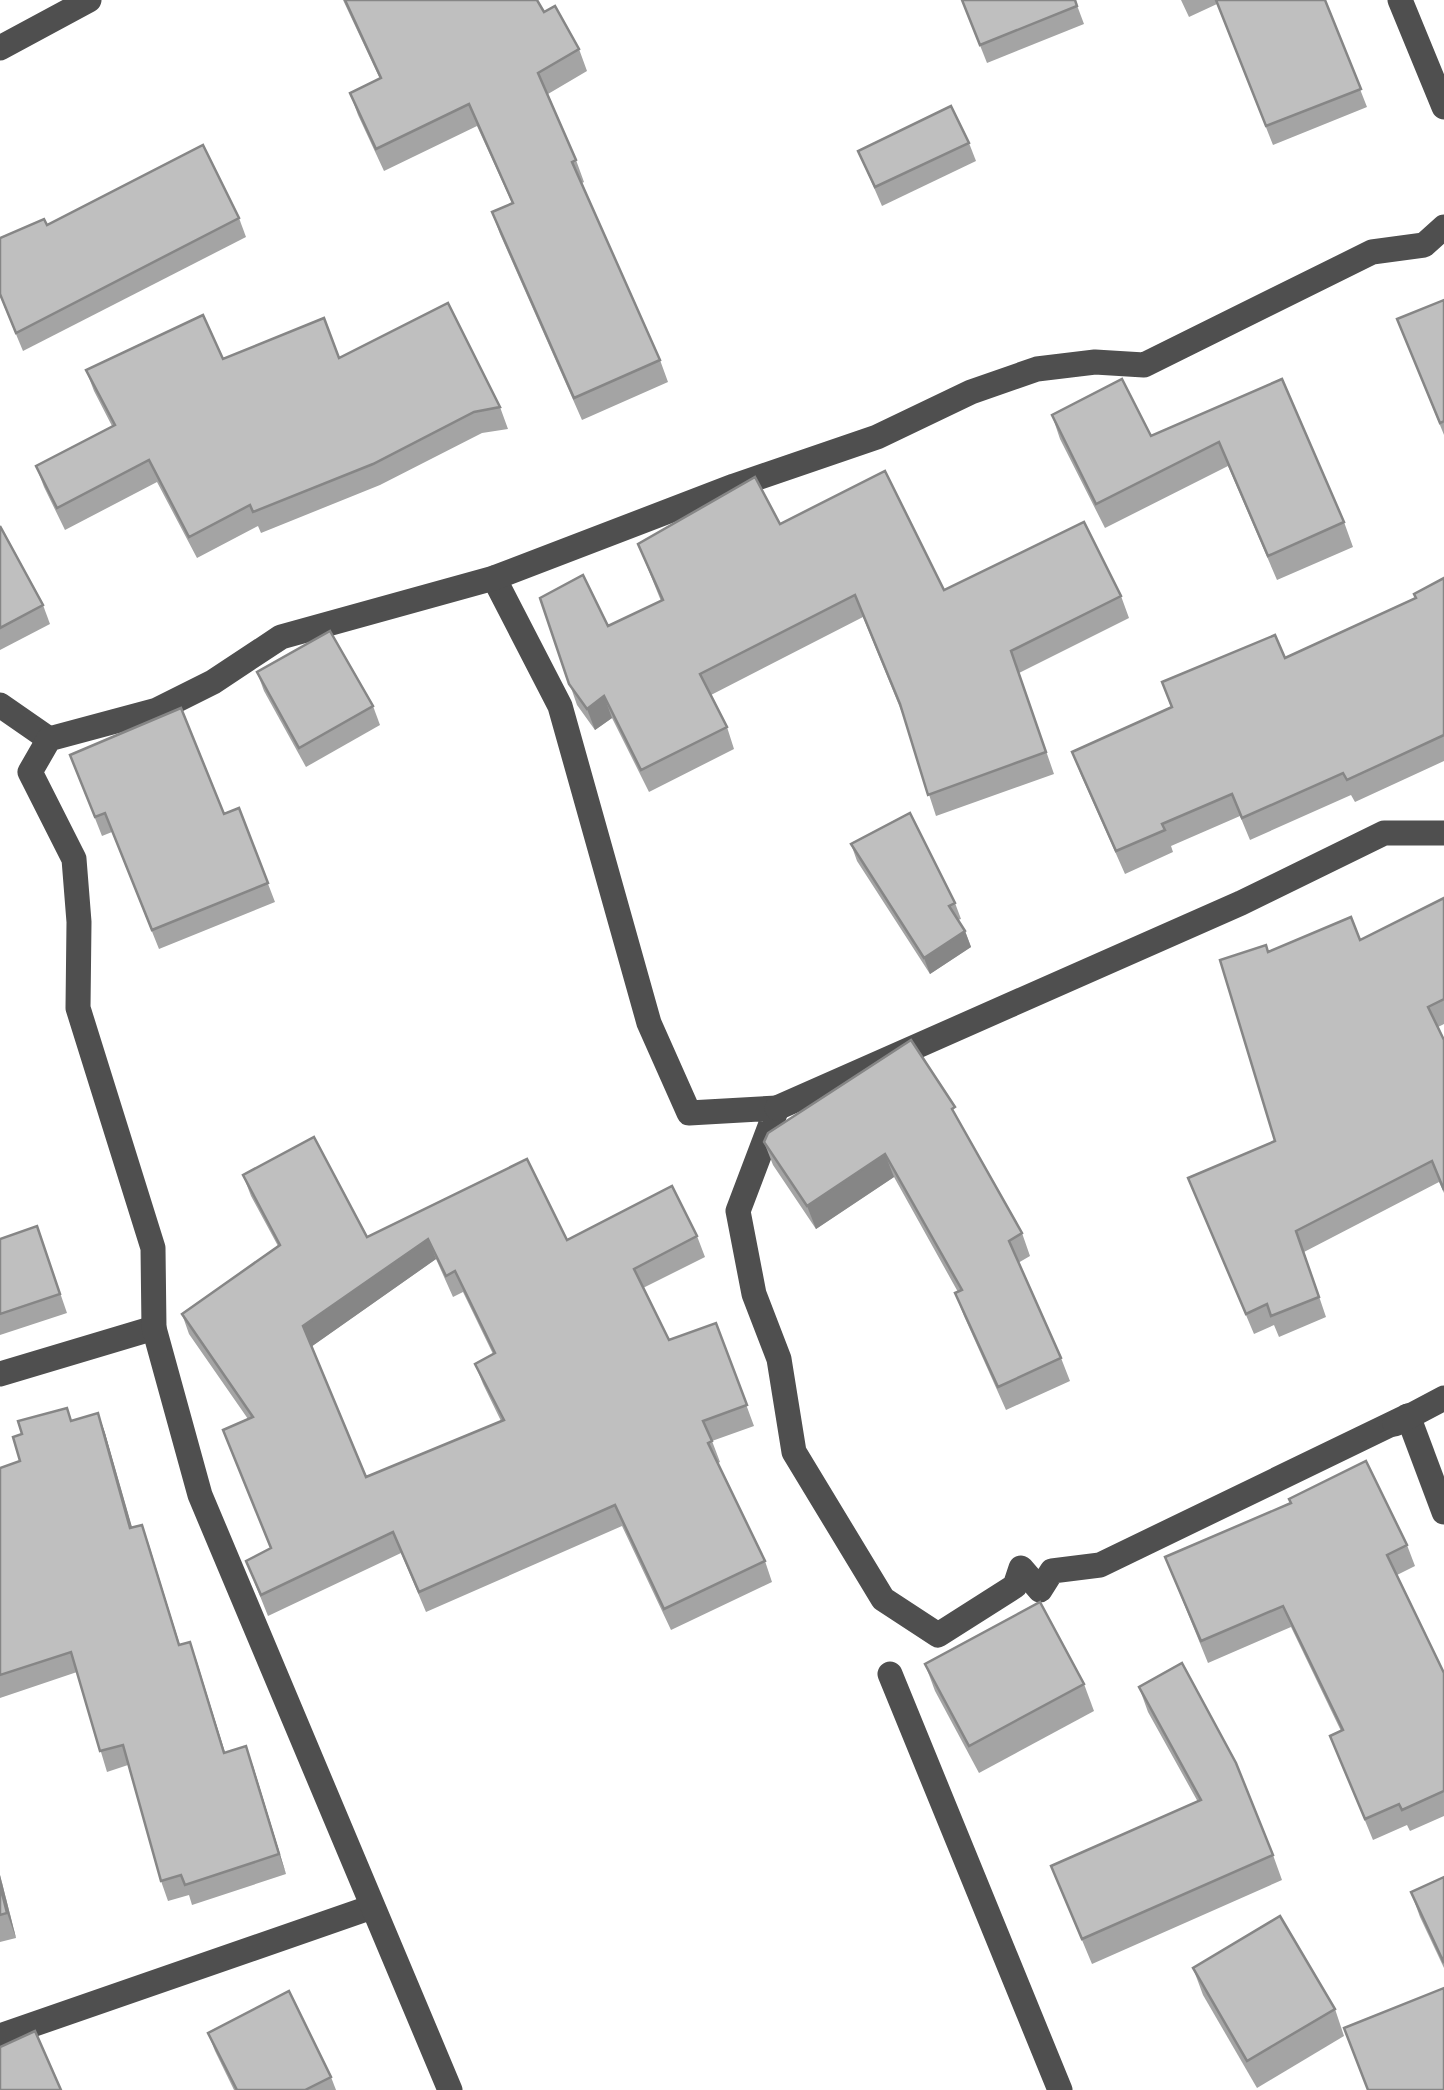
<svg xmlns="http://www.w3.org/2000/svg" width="1444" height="2090" font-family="'Space Grotesk',sans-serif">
	<rect width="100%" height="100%" fill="#fff"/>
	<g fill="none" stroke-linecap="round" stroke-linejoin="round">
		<g stroke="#4f4f4f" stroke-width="25">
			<path d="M1400,0L1444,107"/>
			<path d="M0,48L89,0"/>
			<path d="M494,578L560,706L649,1023L689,1113L777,1108L738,1211L754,1294L779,1359L794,1452L883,1599L938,1635L1015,1586L1021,1568L1040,1590L1052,1571L1100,1565L1408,1416"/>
			<path d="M0,705L49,739"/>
			<path d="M777,1108L1241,903L1384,833H1444"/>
			<path d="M0,1374L154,1328"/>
			<path d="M1408,1416L1444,1512"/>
			<path d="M1395,1424L1444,1398"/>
			<path d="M890,1674L1060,2090"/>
			<path d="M0,2036L372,1907"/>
			<path d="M450,2090L200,1495L154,1328L153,1248L78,1008L79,922L74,859L30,772L49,739L157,710L213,682L281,637L494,578L734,486L877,437L971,392L1037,369L1095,362L1144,365L1372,252L1424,245L1444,227"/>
		</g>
	</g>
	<g fill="#a4a4a4" fill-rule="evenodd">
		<path d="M343,0H537L544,12L579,49L587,71L548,94L576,160L584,182L582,183L660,360L668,382L582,420L500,234L492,212L512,203L477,126L384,171L358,115L350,93L380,79Z"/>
		<path d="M962,0H1075L1084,24L987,63Z"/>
		<path d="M1181,0H1325L1367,107L1273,145L1217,4L1189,17Z"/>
		<path d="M969,143L976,161L882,206L858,151Z"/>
		<path d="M239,218L246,237L23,351L0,296V238L47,225Z"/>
		<path d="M1444,300V435L1397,319Z"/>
		<path d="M339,358L500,407L508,429L482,433L380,485L261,533L258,526L197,558L157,482L65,530L44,487L36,466L112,426L94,391L86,370L223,359Z"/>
		<path d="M1282,379L1344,522L1353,547L1277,580L1228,466L1105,528L1060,439L1052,415L1151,436Z"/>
		<path d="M780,524L944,590L1121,596L1129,618L1019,673L1054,774L936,816L903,715L863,617L711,695L727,727L734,749L649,792L612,718L595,730L577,705L540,598L608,626L661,601L638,544Z"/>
		<path d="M0,526L43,605L50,624L0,650Z"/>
		<path d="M1444,578V761L1355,802L1351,795L1250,840L1240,816L1171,846L1173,852L1125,874L1081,775L1072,752L1171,707L1162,682L1285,658L1416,598Z"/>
		<path d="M257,672L373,706L380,725L306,767L264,691Z"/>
		<path d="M70,755L224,814L239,808L275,902L159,949L112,832L102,836Z"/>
		<path d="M851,844L955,903L961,919L958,920L965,931L971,947L930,974L857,861Z"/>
		<path d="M1444,898V1024L1438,1027L1444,1040V1193L1439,1182L1304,1252L1326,1317L1279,1337L1274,1325L1254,1334L1188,1178L1275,1141L1268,952L1360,940Z"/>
		<path d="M963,1128L1022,1233L1030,1256L1018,1263L1061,1358L1070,1381L1006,1410L964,1316L955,1293L958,1292L894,1177L816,1229L773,1165L764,1142Z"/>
		<path d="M243,1175L367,1237L567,1240L697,1236L705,1257L643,1288L669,1340L716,1323L754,1426L712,1441L720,1462L718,1463L765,1561L772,1582L671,1630L622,1526L426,1612L401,1553L268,1616L246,1561L271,1548L223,1430L248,1419L189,1334L182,1314L278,1246L251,1196ZM436,1259L453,1297L463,1292L493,1354L475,1364L483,1384L501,1421L366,1477L312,1346Z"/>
		<path d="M37,1226L67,1313L0,1335V1239Z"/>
		<path d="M98,1413L105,1433L132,1528L142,1525L180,1645L190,1642L225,1752L253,1766L286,1874L192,1905L189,1895L168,1901L161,1881L128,1765L107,1772L77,1672L0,1698V1468L20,1461L72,1421Z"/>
		<path d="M1407,1545L1415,1566L1397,1575L1444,1673V1816L1410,1831L1407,1825L1373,1840L1330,1736L1341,1731L1291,1627L1208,1663L1165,1557Z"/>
		<path d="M925,1664L1084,1684L1094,1711L979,1773L935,1691Z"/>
		<path d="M1139,1687L1273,1855L1282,1880L1092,1964L1051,1866L1198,1802L1148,1712Z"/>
		<path d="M0,1875L16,1938L0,1942Z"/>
		<path d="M1444,1877V1968L1420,1917L1411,1892Z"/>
		<path d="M1193,1968L1335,2009L1344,2036L1257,2088L1203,1995Z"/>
		<path d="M208,2033L331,2077L336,2090H234L215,2051Z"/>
	</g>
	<g fill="#868686">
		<path d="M604,696L612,718L595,730L587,709Z"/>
		<path d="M965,931L971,947L930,974L924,958Z"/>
		<path d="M885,1154L894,1177L816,1229L807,1206Z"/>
		<path d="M428,1239L436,1259L311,1347L303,1326Z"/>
		<path d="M98,1413L105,1433L138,1548L130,1528Z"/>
		<path d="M142,1525L149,1545L186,1666L179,1645Z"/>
		<path d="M190,1642L197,1662L231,1773L224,1753Z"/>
		<path d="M246,1746L253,1766L286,1874L279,1854Z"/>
		<path d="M0,1875L16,1938L7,1913L0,1885Z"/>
	</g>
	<g fill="#bfbfbf" stroke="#868686" stroke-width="2.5" fill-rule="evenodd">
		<path d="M345,0H537L544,12L555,6L579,49L538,73L576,160L572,162L660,360L574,398L492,212L513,203L469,104L376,149L350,93L381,78Z"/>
		<path d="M962,0H1075L1077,6L980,45Z"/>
		<path d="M1216,0H1325L1361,89L1266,126Z"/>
		<path d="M951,106L969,143L875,187L858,151Z"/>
		<path d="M203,145L239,218L16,333L0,294V238L44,219L47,225Z"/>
		<path d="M1444,300V421L1440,423L1397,319Z"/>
		<path d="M448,303L500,407L474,412L373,464L253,512L250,505L189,537L149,460L57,508L36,466L115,425L86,370L203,315L223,359L324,318L339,358Z"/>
		<path d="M1122,379L1151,436L1282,379L1344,522L1268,556L1219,442L1096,504L1052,415Z"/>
		<path d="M885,471L944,590L1084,522L1121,596L1011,651L1046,752L928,795L900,704L855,595L700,674L727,727L641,770L604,696L587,709L569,684L540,598L583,575L608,626L663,600L638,544L755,477L780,524Z"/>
		<path d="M0,526L43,605L0,628Z"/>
		<path d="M1444,578V735L1347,780L1343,773L1242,818L1232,794L1162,824L1165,830L1116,851L1072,752L1172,707L1162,682L1275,635L1285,658L1416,598L1414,594Z"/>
		<path d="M330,631L373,706L299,748L257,672Z"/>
		<path d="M181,708L224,814L239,808L268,883L152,930L105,813L95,817L70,755Z"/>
		<path d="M910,813L955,903L949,906L965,931L924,958L851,844Z"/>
		<path d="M1444,898V999L1428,1007L1444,1040V1190L1432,1161L1296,1231L1319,1297L1271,1316L1267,1304L1246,1314L1188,1178L1275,1141L1220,960L1266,945L1268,952L1351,917L1360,940Z"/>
		<path d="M911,1040L955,1107L952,1109L1022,1233L1009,1241L1061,1358L998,1387L955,1293L962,1290L885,1154L807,1206L764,1142L768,1133Z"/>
		<path d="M314,1137L367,1237L527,1159L567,1240L672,1186L697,1236L634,1269L669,1340L716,1323L747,1405L703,1421L712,1441L708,1443L765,1561L664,1609L615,1505L419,1592L393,1532L261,1595L246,1561L271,1548L223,1430L253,1417L182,1314L280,1245L243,1175ZM428,1239L446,1276L455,1271L495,1353L475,1364L504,1420L366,1477L303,1326Z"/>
		<path d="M37,1226L60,1294L0,1314V1239Z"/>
		<path d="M67,1408L71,1421L98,1413L130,1528L142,1525L179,1645L190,1642L224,1753L246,1746L279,1854L185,1885L181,1875L161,1881L123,1745L100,1751L71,1652L0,1675V1468L20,1461L13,1437L22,1434L18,1421Z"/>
		<path d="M1366,1461L1407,1545L1387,1555L1444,1673V1791L1402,1810L1399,1804L1365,1819L1330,1736L1343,1730L1283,1606L1201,1641L1165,1557L1291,1503L1289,1499Z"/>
		<path d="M1040,1602L1084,1684L969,1746L925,1664Z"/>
		<path d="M1182,1663L1236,1763L1273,1855L1082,1939L1051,1866L1201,1800L1139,1687Z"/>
		<path d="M1444,1877V1963L1411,1892Z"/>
		<path d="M0,1885L7,1913L0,1915Z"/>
		<path d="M1280,1916L1335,2009L1247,2061L1193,1968Z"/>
		<path d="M1444,1988V2090H1368L1344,2028Z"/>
		<path d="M289,1991L331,2077L305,2090H237L208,2033Z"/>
		<path d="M35,2031L61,2090H0V2047Z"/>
	</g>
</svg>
